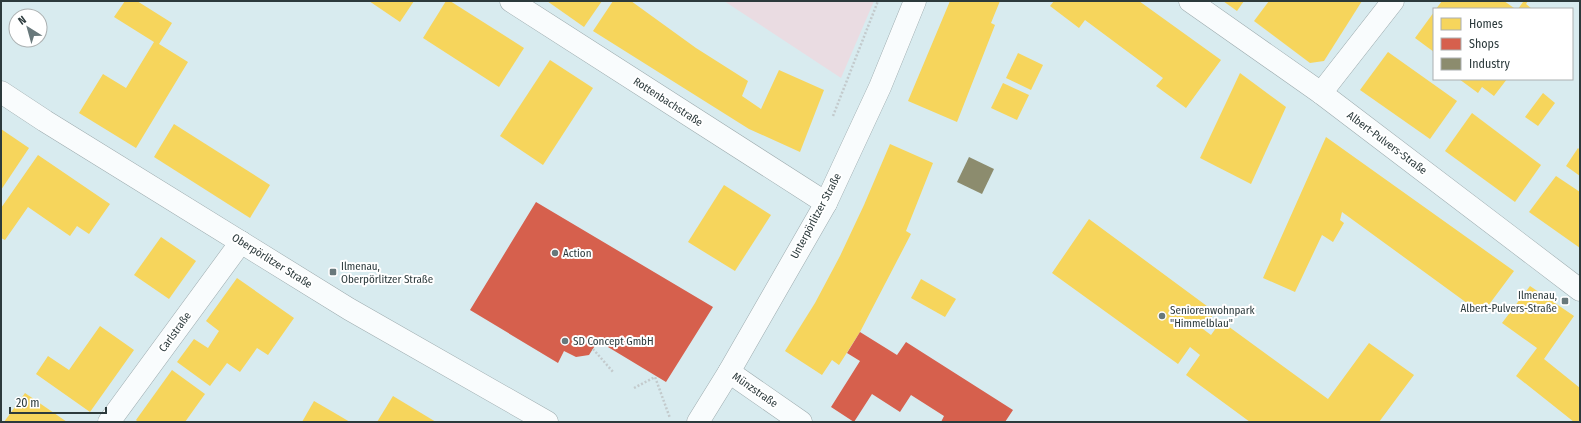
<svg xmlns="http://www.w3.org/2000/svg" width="1581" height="423" font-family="'Fira Sans Condensed',sans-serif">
	<rect width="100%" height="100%" fill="#d8ebef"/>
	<path fill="#eadce2" d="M724,1H874L841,78Z"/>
	<g fill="#f6d55c">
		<path d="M125,1H137L172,23L159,44L188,62L136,148L79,113L103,74L126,88L154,42L114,17Z"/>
		<path d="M369,1H414L400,22Z"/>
		<path d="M446,1H450L524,48L499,87L423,38Z"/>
		<path d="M547,1H602L584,27Z"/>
		<path d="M613,1H631L696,48L748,81L742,96L761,109L779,70L824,90L800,152L749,129L593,31Z"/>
		<path d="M950,1H1000L991,23L995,25L957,122L908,101Z"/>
		<path d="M1054,1H1139L1221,60L1186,108L1156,86L1163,78L1085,20L1079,28L1050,6Z"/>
		<path d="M1223,1H1244L1237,11Z"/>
		<path d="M1269,1H1362L1324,61L1310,63L1254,21Z"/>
		<path d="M1442,1H1504L1514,8L1513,9H1436Z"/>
		<path d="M1522,1H1528L1526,4L1532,9H1518L1523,2Z"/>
		<path d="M1434,12V52L1415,38Z"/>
		<path d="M1388,52L1457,101L1430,139L1360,90Z"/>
		<path d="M1018,53L1043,65L1031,90L1006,78Z"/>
		<path d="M550,60L593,88L543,165L500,136Z"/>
		<path d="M1240,73L1286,107L1251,184L1200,158Z"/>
		<path d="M1459,79H1507L1494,96L1482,87L1478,93Z"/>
		<path d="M1003,83L1029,95L1017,120L991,108Z"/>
		<path d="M1543,93L1555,103L1538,126L1525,117Z"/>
		<path d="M1472,113L1541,165L1515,202L1445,151Z"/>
		<path d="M174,124L270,185L250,218L154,157Z"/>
		<path d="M1,129L29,148L1,190Z"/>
		<path d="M1326,137L1514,271L1482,314L1342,212L1340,220L1344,223L1333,242L1322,235L1295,292L1263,278Z"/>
		<path d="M890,144L933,163L906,231L911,234L860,332L839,365L832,360L822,375L785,351L815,303L840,256L864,205Z"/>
		<path d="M1578,148L1580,150V176L1566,166Z"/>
		<path d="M38,155L110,204L89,234L77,226L70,236L28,207L5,240L1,238V208Z"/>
		<path d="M1556,176L1580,192V248L1529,212Z"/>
		<path d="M724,185L771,215L735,271L688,242Z"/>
		<path d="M1089,219L1215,312L1203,329L1211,335L1221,321L1328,399L1369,343L1414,375L1379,422H1250L1186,375L1200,355L1190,347L1178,364L1052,273Z"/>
		<path d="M161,237L196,261L169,299L134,275Z"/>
		<path d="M237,278L294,318L268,355L257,348L240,372L227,363L210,386L177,362L194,339L208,348L219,331L206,321Z"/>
		<path d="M921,279L956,299L945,317L911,298Z"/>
		<path d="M1530,286L1574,316L1544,359L1580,388V422H1574L1516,376L1537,348L1502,323Z"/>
		<path d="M100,326L134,350L90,412L36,374L48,356L69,370Z"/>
		<path d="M172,370L205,394L185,422H138L136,420Z"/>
		<path d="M25,393L67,422H4Z"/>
		<path d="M393,396L436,422H377Z"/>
		<path d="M314,401L333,412L350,422H302Z"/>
	</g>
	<g fill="#d6604d">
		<path d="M536,202L713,307L666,382L598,341L589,355L576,357L564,351L558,363L470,310Z"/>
		<path d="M860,332L897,355L906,342L1013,410L1005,422H941L944,416L911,395L900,412L872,394L854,422L831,407L860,361L847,353Z"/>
	</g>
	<path fill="#8c8c6e" d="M969,157L994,169L982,194L957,182Z"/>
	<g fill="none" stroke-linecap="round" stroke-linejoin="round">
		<defs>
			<g id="minor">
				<path d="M511,1L826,203"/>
				<path d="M1190,1L1321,93L1580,290"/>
				<path d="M1321,93L1393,1"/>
				<path d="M729,372L801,422"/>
				<path d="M109,422L241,242"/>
			</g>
			<path id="tertiary" d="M1,92L45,121L349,309L547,422"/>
			<path id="secondary" d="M698,422L729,372L826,203L880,87L915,1"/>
		</defs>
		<use href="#minor" stroke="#9dabae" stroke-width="23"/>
		<use href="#tertiary" stroke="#9dabae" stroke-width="23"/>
		<use href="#secondary" stroke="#9dabae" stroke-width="23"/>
		<g stroke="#c3cacc" stroke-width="2.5" stroke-dasharray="2 2" stroke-linecap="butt">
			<path d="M833,116L878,1"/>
			<path d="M593,349L614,373"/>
			<path d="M634,388L655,377L670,418"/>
		</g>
		<use href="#minor" stroke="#f9fcfd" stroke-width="22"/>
		<use href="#tertiary" stroke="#f9fcfd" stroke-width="22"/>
		<use href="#secondary" stroke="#f9fcfd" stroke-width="22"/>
	</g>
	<g fill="#68787b" stroke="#fff" stroke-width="1.5">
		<circle cx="555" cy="253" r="4"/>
		<rect x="329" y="268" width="8" height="8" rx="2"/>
		<rect x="1561" y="297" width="8" height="8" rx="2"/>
		<circle cx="1162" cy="316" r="4"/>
		<circle cx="565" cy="341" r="4"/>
	</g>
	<g text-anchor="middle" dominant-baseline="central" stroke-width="4" stroke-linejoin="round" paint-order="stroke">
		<g font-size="11" fill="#2c3a3c" stroke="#fff">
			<text transform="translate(668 102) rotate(33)">Rottenbachstraße</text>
			<text transform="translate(1387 143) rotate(37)">Albert-Pulvers-Straße</text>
			<text transform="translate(816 216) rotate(-62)">Unterpörlitzer Straße</text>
			<text transform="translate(272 261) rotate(32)">Oberpörlitzer Straße</text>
			<text transform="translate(175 332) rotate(-54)">Carlstraße</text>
			<text transform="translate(755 390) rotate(35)">Münzstraße</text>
		</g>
		<g font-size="11" fill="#2c3a3c" stroke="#fff" text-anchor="start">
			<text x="563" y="253">Action</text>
			<text x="341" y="266">Ilmenau,<tspan x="341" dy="13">Oberpörlitzer Straße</tspan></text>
			<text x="1557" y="295" text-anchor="end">Ilmenau,<tspan x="1557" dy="13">Albert-Pulvers-Straße</tspan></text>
			<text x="1170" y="310">Seniorenwohnpark<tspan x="1170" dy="13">"Himmelblau"</tspan></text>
			<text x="573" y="341">SD Concept GmbH</text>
		</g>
	</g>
	<rect width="1581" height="423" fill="none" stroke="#2c3a3c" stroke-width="4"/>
	<rect x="1433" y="8" width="140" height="72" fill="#ffffff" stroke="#abb0b1"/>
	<rect x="1441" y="18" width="20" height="12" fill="#f6d55c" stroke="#abb0b1"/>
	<text x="1469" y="28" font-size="12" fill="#2c3a3c">Homes</text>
	<rect x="1441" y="38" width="20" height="12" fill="#d6604d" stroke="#abb0b1"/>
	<text x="1469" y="48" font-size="12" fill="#2c3a3c">Shops</text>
	<rect x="1441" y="58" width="20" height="12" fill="#8c8c6e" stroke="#abb0b1"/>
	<text x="1469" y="68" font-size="12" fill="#2c3a3c">Industry</text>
	<g transform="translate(28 28) rotate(323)"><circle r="19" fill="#ffffff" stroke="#abb0b1"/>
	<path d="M0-3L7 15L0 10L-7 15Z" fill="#68787b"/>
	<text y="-6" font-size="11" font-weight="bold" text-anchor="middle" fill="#2c3a3c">N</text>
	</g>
	<path d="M10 407v6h96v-6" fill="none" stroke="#2c3a3c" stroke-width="2"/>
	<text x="16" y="407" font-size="12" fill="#2c3a3c" stroke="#ffffff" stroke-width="3" paint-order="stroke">20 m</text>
</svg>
